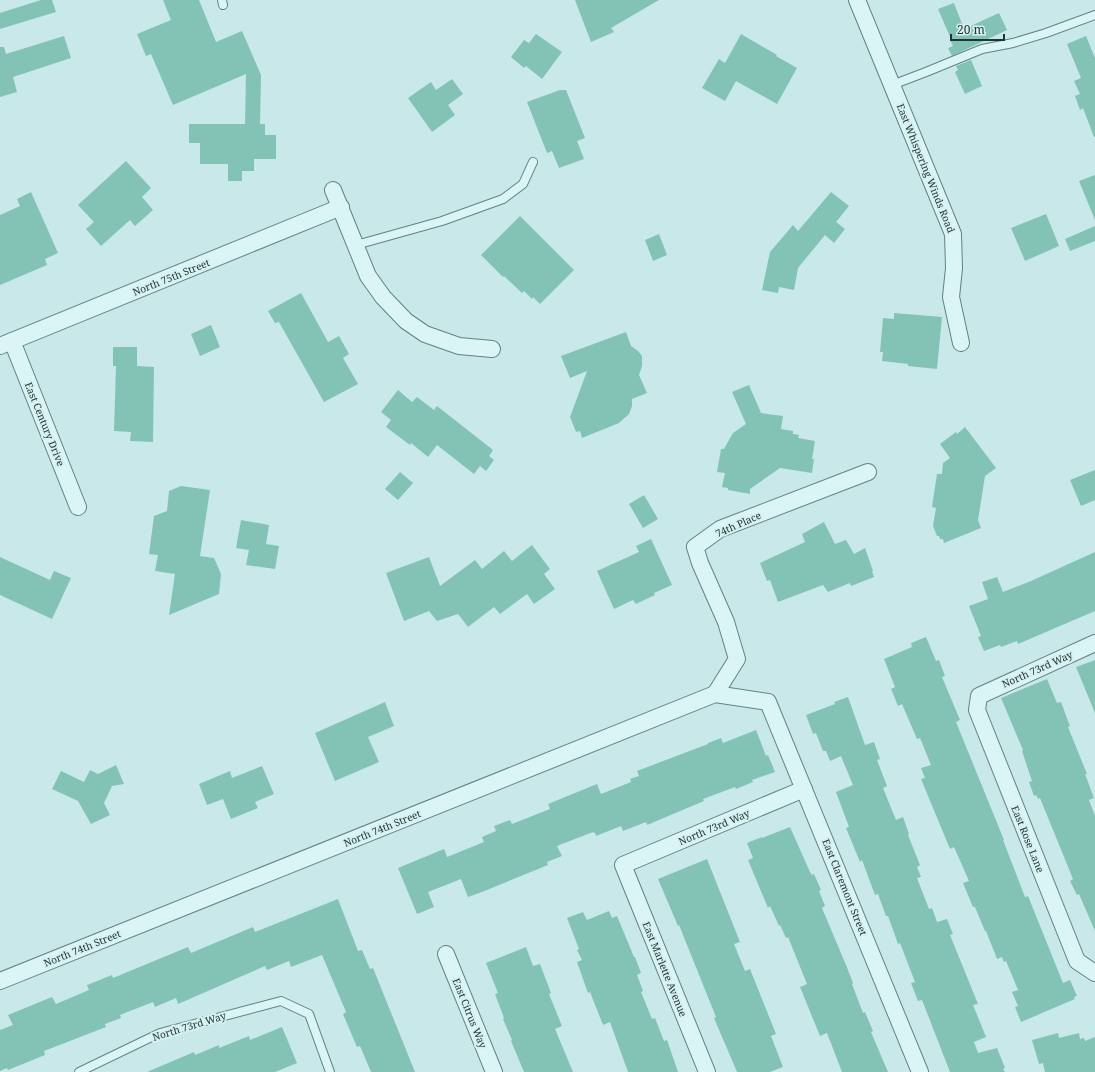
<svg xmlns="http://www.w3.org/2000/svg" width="1095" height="1072" font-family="'Noto Serif',serif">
	<rect width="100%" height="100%" fill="#c9e8ea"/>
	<g fill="#83c3b5">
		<path d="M41,0H52L56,12L0,29V13Z"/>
		<path d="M163,0H199L216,42L242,31L261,75L260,124H265V135H276V159H254V171H242V181H228V164H200V143H189V124H245L246,74L173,105L151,54L146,56L137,34L171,20Z"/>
		<path d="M575,0H659L611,28L614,32L591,42Z"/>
		<path d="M954,3L964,29L999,13L1007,30L952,56L948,48L953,46L950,40L951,39L938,9Z"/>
		<path d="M536,34L562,52L542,79L526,66L524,68L511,57L524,40L529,43Z"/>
		<path d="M741,34L777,55L776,56L797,68L777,104L736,81L725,101L702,88L719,59L725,63Z"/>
		<path d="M64,36L71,58L13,77L17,92L0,97V47H4L6,54Z"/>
		<path d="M1086,36L1095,58V137H1094L1083,108L1080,110L1075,96L1080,94L1074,81L1081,78L1067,44Z"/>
		<path d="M971,60L982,86L965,94L955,72L958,70L956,66Z"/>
		<path d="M452,79L463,94L448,105L455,115L432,132L408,98L431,82L436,90Z"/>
		<path d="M560,90H566L585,138L577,141L584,159L559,168L552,151L547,153L527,102Z"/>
		<path d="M126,161L151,188L142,197L153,210L135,226L130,220L101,246L86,229L94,222L78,205Z"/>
		<path d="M1095,175V220L1079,181Z"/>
		<path d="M31,192L58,253L45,259L47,265L0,285V215L20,206L17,199Z"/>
		<path d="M831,192L849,206L836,222L845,229L834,243L825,235L798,268L794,290L779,287L778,293L762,290L770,252L793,225L798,231Z"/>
		<path d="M1046,214L1059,246L1025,261L1011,228Z"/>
		<path d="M520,216L574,270L540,304L533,297L532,299L524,291L522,293L504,276L503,277L481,255Z"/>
		<path d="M1095,226V241L1070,251L1065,239Z"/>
		<path d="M659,234L667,255L653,261L645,240Z"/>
		<path d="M301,293L328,342L339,336L349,354L343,358L358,384L324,402L279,322L275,323L268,311Z"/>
		<path d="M894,313L942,317L937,369L908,366V364L882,361L883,352H880L883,318L894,319Z"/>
		<path d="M211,325L220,347L200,356L191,334Z"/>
		<path d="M626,332L631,346L638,351L642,356V366L639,375L647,393L632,399V406L629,414L619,423L582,438L580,431L576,432L570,417L587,371L570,378L561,356Z"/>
		<path d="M113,347H137V366L154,367L153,442L130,441L131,432L114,431L116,366H113Z"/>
		<path d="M749,385L761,413L783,416L781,429L793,431V434L799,435L798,438L815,441L812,459H814L812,473L780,468L750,489V494L728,490V488L722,487L725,473L717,472L721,449H724L733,433L746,424L732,392Z"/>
		<path d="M398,390L412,402L417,397L434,410L437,406L493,450L489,456L494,460L486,471L480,466L474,474L437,445L428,457L411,443L410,445L386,427L391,420L381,412Z"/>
		<path d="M965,427L996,468L985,476L978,520L981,528L944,543L943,539H940L939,536H937L933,526L936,508L932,507L937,474H942L943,463L950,458L940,444L956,432L957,434Z"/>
		<path d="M1095,470V500L1081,506L1070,480Z"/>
		<path d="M400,472L413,483L398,500L385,489Z"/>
		<path d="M181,486L210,490L200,556L214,558L221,574L219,594L169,615L175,574L155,571L158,555L149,554L154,516L167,511L169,491Z"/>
		<path d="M644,495L658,519L643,528L629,504Z"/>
		<path d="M241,520L269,525L266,544L279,546L275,569L246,565L249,550L236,548Z"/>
		<path d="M824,522L835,544L846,540L854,554L865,548L873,571H872L874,577L851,586L850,583L828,592L823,585L778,602L770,580L767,581L760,563L805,542L802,534Z"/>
		<path d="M651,539L672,585L654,593L655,595L636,604L633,600L614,609L597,571L639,552L636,546Z"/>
		<path d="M532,545L550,569L544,574L555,589L534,604L527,594L500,614L494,607L468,627L458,614L437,621L429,611L404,621L386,573L429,557L440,586L475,560L482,569L504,551L512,561Z"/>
		<path d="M1095,552V611L1018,644L1017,641L1001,647L1000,645L984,651L978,637L981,636L969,606L988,599L982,582L997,577L1003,592L1031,581Z"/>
		<path d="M0,557L50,580L54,571L71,578L52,619L0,595Z"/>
		<path d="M926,637L936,661L939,660L945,676L942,677L960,720L956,722L1004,840H1003L1025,897L1028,896L1063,983L1070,980L1077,996L1074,997L1075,999L1021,1022L1015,1007L1018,1006L1012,992L1018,990L1006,961L1004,962L1002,957L997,959L986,931H985L975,907H973L963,883L969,881L954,847L950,849L921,779L925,778L921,768L931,765L920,738L917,739L902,704L898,706L891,689L895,687L884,659L912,647L911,643Z"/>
		<path d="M1095,660V713L1076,667Z"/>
		<path d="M1047,679L1057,703L1061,702L1070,726L1068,727L1087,774H1085L1094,798L1089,800L1095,816V931L1079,894L1077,895L1070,881L1073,879L1040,798L1038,799L1036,795L1034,796L1029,782L1032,781L1022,751L1023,750L1001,698Z"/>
		<path d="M848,697L865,745L874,742L880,759L877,760L887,786L883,788L896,820L903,817L909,834L908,835L920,865L917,867L921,877L917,878L929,909L932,908L937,922L947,919L953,934L950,935L978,1004L973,1005L986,1037L974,1042L978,1053L997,1048L1005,1068L1003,1069L1005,1072H950L922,1000L918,1001L911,983L915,982L900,943L898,944L888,916H886L878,894L875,895L862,860L860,862L846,828L849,827L836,792L853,785L841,756L830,761L826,751H823L816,733L813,734L806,715L835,704L834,702Z"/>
		<path d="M385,702L394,726L368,737L379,762L335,781L315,733Z"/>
		<path d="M756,730L766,756L768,755L775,772L752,780L753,782L736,789L735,787L703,799L704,801L647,825L646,822L623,831L621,826L596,836L595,833H594L593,832L557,846L562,856L547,862L548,865L482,892L468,897L461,879L428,892L434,907L417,914L398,868L444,849L447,857L484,842L482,837L496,831L494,826L510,820L512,824L550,809L548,804L597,784L601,794L631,782L630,779L639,776L637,771L708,744V743L721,738L723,743Z"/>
		<path d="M116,765L124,784L112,786L104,803L110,815L91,824L78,801L52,789L61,771L84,782L90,770L98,774Z"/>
		<path d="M262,766L274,794L255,802L258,808L231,819L223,799L207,805L199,784L230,771L232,778Z"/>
		<path d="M790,827L810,872L812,875L814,874L821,890L819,891L825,906L822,908L846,965L853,983L852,984L863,1013L865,1012L873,1031L871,1032L888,1072H842L827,1033L820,1036L800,987L807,984L788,937L786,938L780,925L779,926L770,906L768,908L748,860L753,858L747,843L762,837V838Z"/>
		<path d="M707,859L740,942L734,944L745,971L750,969L776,1034L771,1036L783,1067L770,1072H737L714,1018L716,1017L679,925L678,926L658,879Z"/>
		<path d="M338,899L358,951L362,950L370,969L373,968L415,1072H371L360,1046L357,1047L343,1014L346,1012L322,955L291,967L289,961L267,970L265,966L178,1004L176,998L155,1007L153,1002L120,1015L121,1018L105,1024L106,1027L44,1051L45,1055L8,1070L7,1068L0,1071V1030L13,1025L8,1015L52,997L56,1004L89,990L87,985L112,975L113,978L188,947L191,953L253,927L255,932Z"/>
		<path d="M609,911L612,918L617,916L634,957H635L641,973L637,975L643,991L641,992L652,1019L655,1018L664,1041L667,1040L678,1072H628L610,1022L603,1025L590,992L588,993L577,962L582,960L577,950L579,949L567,918L583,912L587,920Z"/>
		<path d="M526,947L533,966L540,964L551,993L549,994L562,1026L555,1029L573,1072H524L511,1041L512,1040L503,1019L504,1018L495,994L498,993L486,963Z"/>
		<path d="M282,1027L297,1063L275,1072H147L194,1052L195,1055L219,1045V1048L249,1036L250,1040Z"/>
		<path d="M1058,1033L1059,1038L1079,1033L1080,1039L1084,1038L1085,1041L1095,1037V1072H1045L1043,1063L1039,1064L1032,1040Z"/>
	</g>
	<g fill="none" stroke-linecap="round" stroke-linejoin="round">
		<defs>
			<g id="lane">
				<path d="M222,0L223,5"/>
				<path d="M892,85L926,72L982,49L1013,43L1046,33L1095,15"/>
				<path d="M356,245L442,221L503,199L523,184L533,162"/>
				<path d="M79,1072L160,1033L281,1001L309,1014L330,1072"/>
			</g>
			<g id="street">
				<path d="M857,0L953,234L954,268L951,297L961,343"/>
				<path d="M333,190L368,276L383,297L406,321L425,334L459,346L492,349"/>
				<path d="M12,341L78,507"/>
				<path d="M0,346L341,207"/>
				<path d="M1095,643L979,696L977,710L1077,961L1095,973"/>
				<path d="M715,694L737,659L726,622L700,563L695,547L720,529L868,472"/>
				<path d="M446,954L494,1072"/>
				<path d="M0,981L715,694L768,702L920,1072"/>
				<path d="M707,1072L623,865L804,789"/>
			</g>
		</defs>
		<use href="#lane" stroke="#5f8480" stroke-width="10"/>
		<use href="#street" stroke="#5f8480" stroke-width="18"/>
		<use href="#lane" stroke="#dbf4f5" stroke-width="8"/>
		<use href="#street" stroke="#dbf4f5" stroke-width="16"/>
	</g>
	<g text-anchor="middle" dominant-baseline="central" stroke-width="4" stroke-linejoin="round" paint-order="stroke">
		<g font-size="10" fill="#213633" stroke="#d7f0f2">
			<text transform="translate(926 168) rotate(68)">East Whispering Winds Road</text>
			<text transform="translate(171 277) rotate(-22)">North 75th Street</text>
			<text transform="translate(45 424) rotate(68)">East Century Drive</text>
			<text transform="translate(738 524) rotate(-24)">74th Place</text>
			<text transform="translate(1037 669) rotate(-24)">North 73rd Way</text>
			<text transform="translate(714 827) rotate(-23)">North 73rd Way</text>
			<text transform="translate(382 828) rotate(-22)">North 74th Street</text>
			<text transform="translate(1028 839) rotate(68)">East Rose Lane</text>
			<text transform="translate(845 887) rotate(68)">East Claremont Street</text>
			<text transform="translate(82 948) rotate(-22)">North 74th Street</text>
			<text transform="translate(665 969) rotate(68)">East Marlette Avenue</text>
			<text transform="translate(470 1013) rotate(68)">East Citrus Way</text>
			<text transform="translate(189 1026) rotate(-17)">North 73rd Way</text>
		</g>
	</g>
	<path d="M951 34v6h53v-6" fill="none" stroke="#213633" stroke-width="2"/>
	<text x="957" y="34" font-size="12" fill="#213633" stroke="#d7f0f2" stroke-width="3" paint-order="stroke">20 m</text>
</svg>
